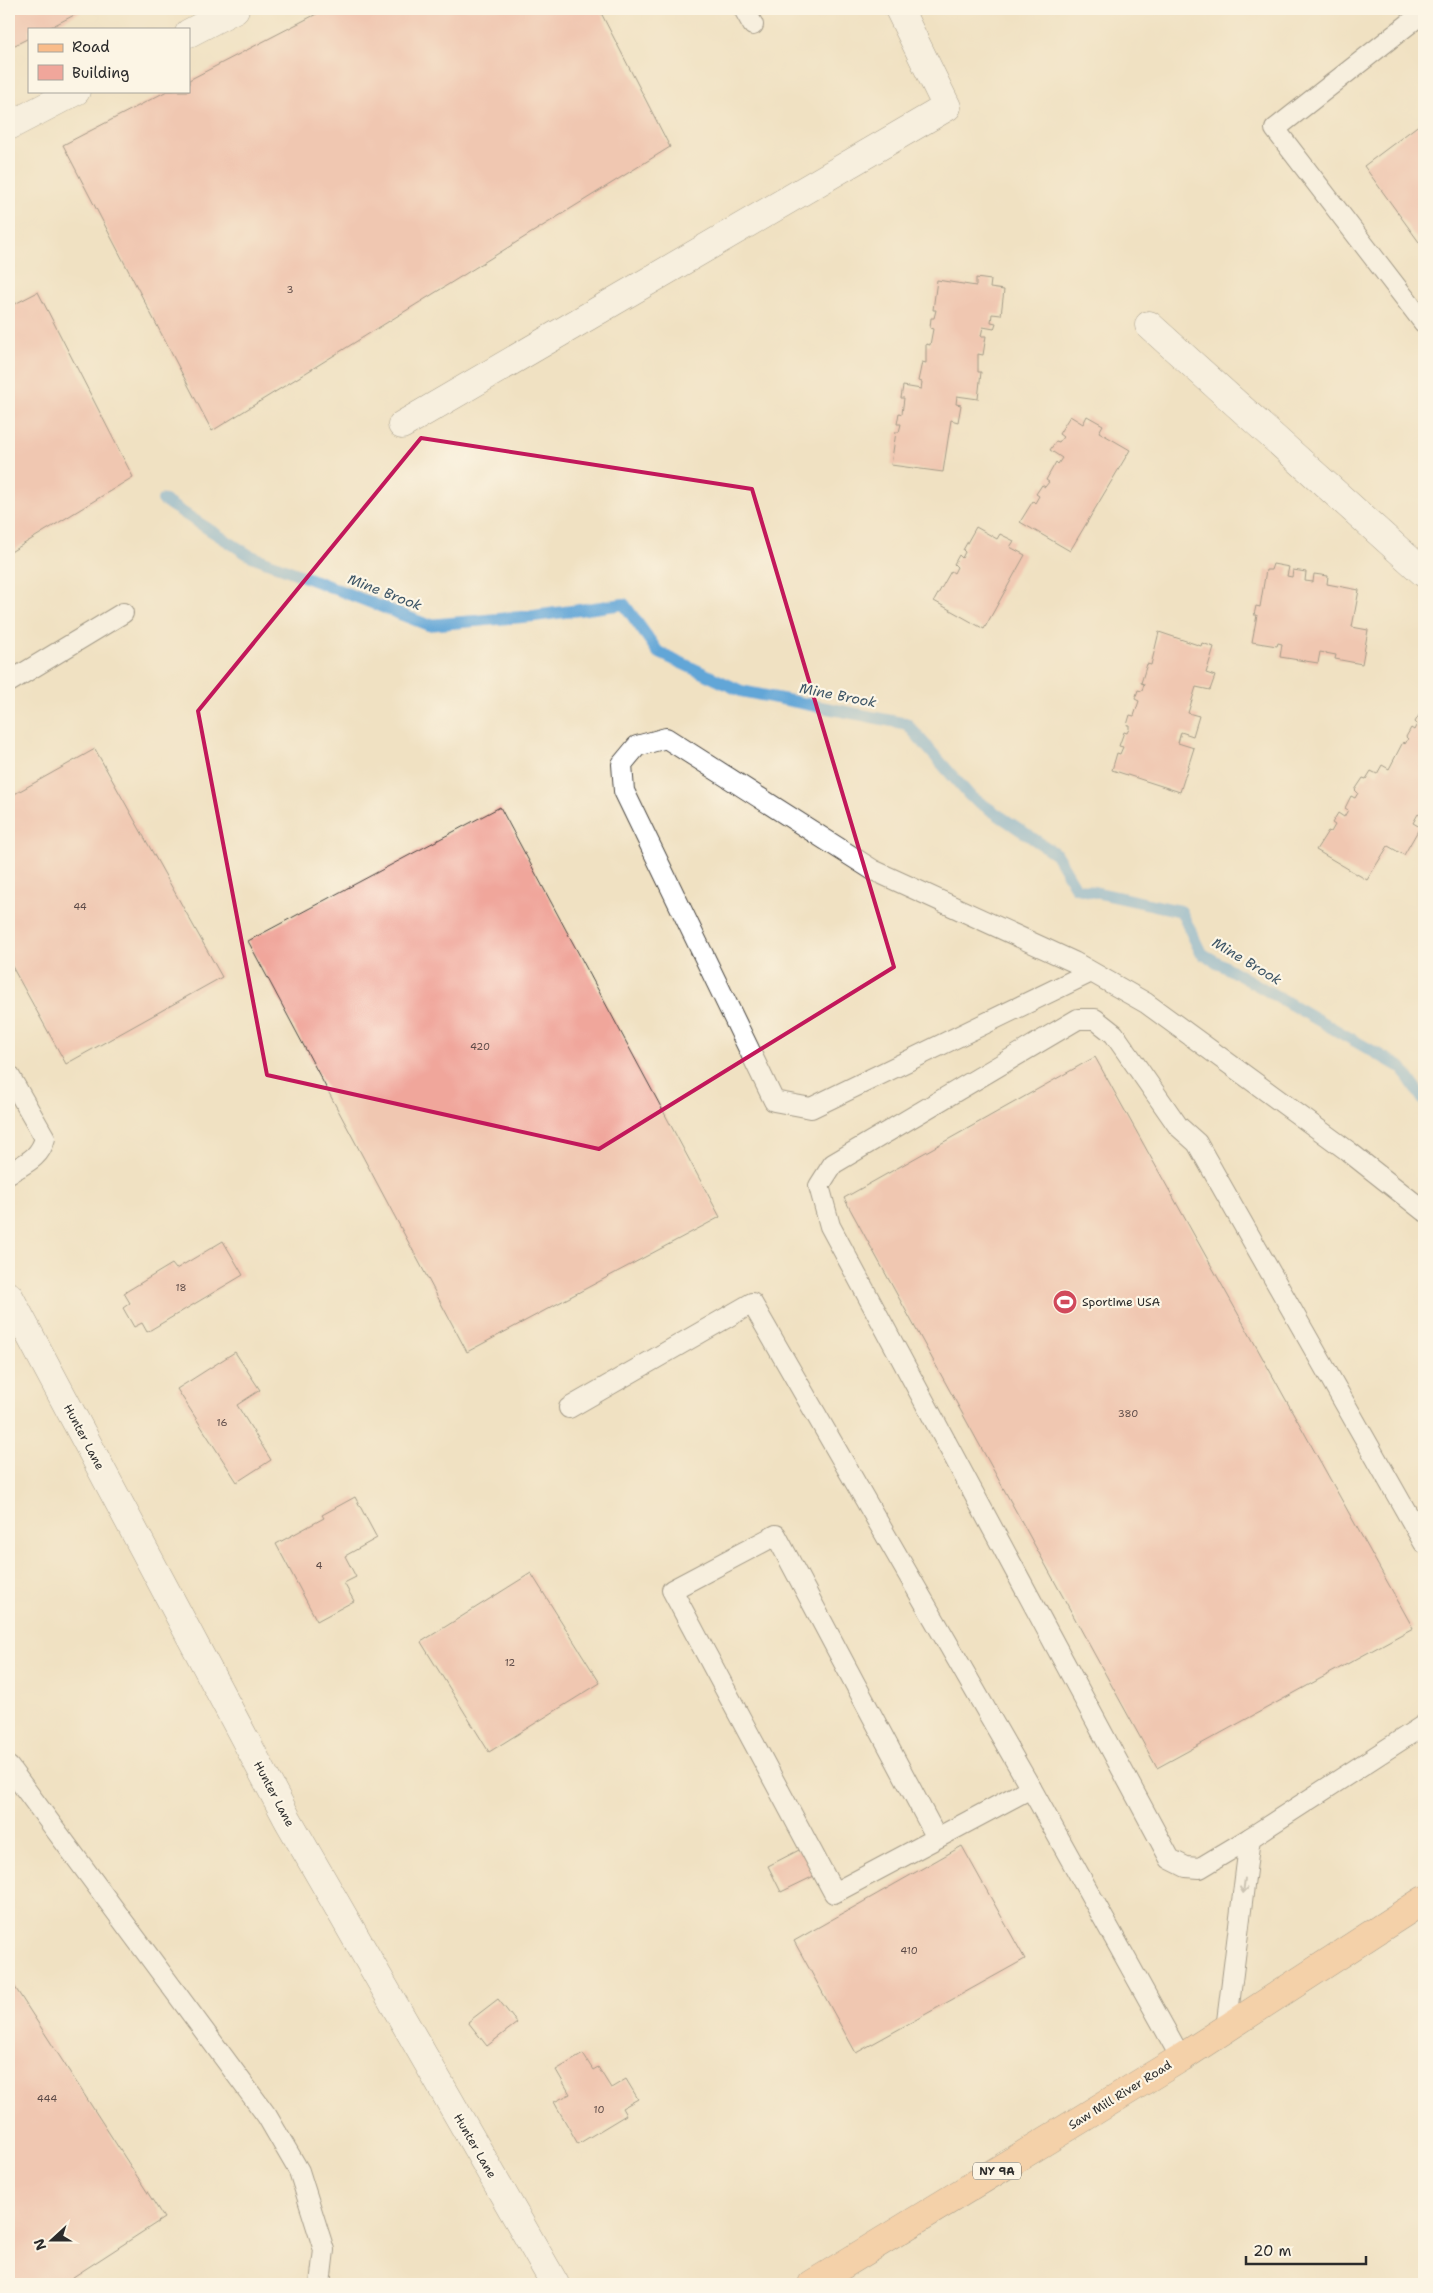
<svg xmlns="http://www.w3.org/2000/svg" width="1433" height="2293" font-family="'Shantell Sans',sans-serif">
	<rect width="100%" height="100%" fill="#fcf5e5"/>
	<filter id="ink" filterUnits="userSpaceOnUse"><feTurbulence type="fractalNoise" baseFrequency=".02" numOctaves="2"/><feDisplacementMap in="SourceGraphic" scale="10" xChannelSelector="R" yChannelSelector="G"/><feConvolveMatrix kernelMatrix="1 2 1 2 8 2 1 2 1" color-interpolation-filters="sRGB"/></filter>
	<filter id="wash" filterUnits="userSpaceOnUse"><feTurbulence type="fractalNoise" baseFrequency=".0096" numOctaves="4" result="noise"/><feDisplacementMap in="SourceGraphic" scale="20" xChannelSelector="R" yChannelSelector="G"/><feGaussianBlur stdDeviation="1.12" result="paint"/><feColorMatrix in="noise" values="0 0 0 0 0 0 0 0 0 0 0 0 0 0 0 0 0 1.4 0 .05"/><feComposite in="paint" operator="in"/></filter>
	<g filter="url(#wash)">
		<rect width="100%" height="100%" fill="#f0e1c2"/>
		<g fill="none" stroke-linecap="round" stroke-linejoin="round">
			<path stroke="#62a6d7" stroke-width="12" d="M163,500L249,555L428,625L534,616L624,604L658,652L741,691L907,724L970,796L1056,854L1076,888L1181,911L1201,953L1402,1068L1424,1101"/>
		</g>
		<g id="blocks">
			<g fill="#f0a69b">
				<path d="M9,9H86L47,29H29V38L11,47L9,42Z"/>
				<path d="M326,9H599L670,147L212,431L63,145L167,91H189V80Z"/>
				<path d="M1424,121V249L1364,166Z"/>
				<path d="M976,278L991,280L990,288L1004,290L1001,315L992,314L991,322L996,323L994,329L983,327L981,336H986L983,355L978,354V372H981L978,399L957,396L956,404L961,405L958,422L951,420L943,472L891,465L896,432H899L901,424H897L899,413L902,414L904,398H901L903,386L921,389L922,382L918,381L922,362L926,363V344L930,345L933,329L930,328L931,318H934L936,310H933L937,280L976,286Z"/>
				<path d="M38,292L133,477L9,553V307Z"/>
				<path d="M1070,416L1083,424L1087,416L1103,425L1099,432L1130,450L1070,551L1020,522L1033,501L1035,503L1039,496L1036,494L1042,485L1045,487L1049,482L1046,480L1056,462L1058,464L1062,458L1050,450L1056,441L1059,442L1063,437L1059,434Z"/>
				<path d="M976,527L997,539L1000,534L1014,541L1010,547L1025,555L984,629L934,601L951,571L954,573L957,567L954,564L959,555L962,558L965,552L963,550Z"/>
				<path d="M1273,564L1289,567L1287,576L1292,577L1293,570L1306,572L1305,581L1313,582L1314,574L1328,576L1327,584L1359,590L1352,627L1368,630L1362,664L1335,659L1336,655L1320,652L1318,663L1280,657L1282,644L1278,643L1277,646L1252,642L1257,615H1254L1256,606L1260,607L1266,570H1271Z"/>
				<path d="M1159,632L1201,646L1202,643L1214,647L1206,673L1215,676L1210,690L1196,687L1188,713L1199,716L1193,736L1181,732L1178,743L1194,748L1180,792L1112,770L1117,753L1120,754L1123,747L1119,746L1124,732L1127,733L1129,729V725H1127L1130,715L1134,716L1139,701L1135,699L1138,690L1142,691L1144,684L1141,683L1147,664L1151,665Z"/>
				<path d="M1424,707V818L1418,814L1413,823L1420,827L1404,855L1388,846L1367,880L1316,850L1328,831L1331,832L1335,825L1332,823L1338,813L1344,817L1348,810L1345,808L1351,796L1355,798L1358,793L1355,790L1363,778L1366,779L1371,771L1377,774L1382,765L1389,769L1403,742L1405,744L1408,739L1406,737L1411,728L1414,730L1417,724L1415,722Z"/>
				<path d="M95,749L222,977L66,1064L9,961V797Z"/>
				<path d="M500,807L720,1217L467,1352L248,941Z"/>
				<path d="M1095,1057L1413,1628L1157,1768L844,1198Z"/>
				<path d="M223,1241L243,1275L147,1332L142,1323L134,1327L123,1308L130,1303L124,1293L172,1264L176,1269Z"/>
				<path d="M235,1352L260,1390L237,1405L271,1460L237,1482L177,1389Z"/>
				<path d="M355,1497L377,1538L345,1556L356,1577L344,1583L354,1601L317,1621L276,1544L324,1518L322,1515Z"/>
				<path d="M531,1573L600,1683L489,1752L421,1642Z"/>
				<path d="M962,1846L1025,1959L856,2053L794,1941Z"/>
				<path d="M801,1849L814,1876L781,1892L768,1866Z"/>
				<path d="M9,1978L164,2218L67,2281L69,2284H9Z"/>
				<path d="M498,1999L517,2023L487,2046L468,2022Z"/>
				<path d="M583,2054L593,2070L598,2067L611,2088L626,2079L638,2099L622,2108L626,2115L578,2144L554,2102L570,2094L556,2070Z"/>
			</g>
		</g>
	</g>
	<g filter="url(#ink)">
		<use href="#blocks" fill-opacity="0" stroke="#494642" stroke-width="1"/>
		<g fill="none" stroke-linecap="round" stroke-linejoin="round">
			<defs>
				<g id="service">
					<path d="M744,9L753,25"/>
					<path d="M1424,12L1275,129L1424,323"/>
					<path d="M9,682L123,613"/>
					<path d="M1091,972L811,1108L774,1101L624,791L622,764L637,746L666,738L873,870L1074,962L1146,1003L1348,1151L1424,1211"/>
					<path d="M9,1075L45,1138C40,1158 26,1163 9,1173"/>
					<path d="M569,1408L752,1303L1031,1788L1181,2058"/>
					<path d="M1424,1543L1197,1143L1178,1126L1114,1034L1095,1019H1078L833,1164L819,1186L830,1226L1170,1859L1186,1867L1200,1868L1250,1838L1424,1725"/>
					<path d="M9,1767L267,2116L299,2171L324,2250L320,2284"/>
					<path d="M937,1838L776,1535L672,1590L834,1893L1031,1788"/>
					<path d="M1226,2029L1250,1838"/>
				</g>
				<g id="minor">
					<path d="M189,33L235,9"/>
					<path d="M9,126L76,91"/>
					<path d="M1149,325L1424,573"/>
					<path d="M402,425L947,107L899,9"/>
				</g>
				<path id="tertiary" d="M9,1296L288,1820L555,2284"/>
				<path id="primary" d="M812,2284L1181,2058L1424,1900"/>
			</defs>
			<use href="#service" stroke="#494642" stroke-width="22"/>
			<use href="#minor" stroke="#494642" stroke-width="29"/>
			<use href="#tertiary" stroke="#494642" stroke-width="29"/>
			<use href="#primary" stroke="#494642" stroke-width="29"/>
			<use href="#service" stroke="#fff" stroke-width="20"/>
			<use href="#minor" stroke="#fff" stroke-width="28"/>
			<use href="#tertiary" stroke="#fff" stroke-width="28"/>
			<use href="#primary" stroke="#f9bc8a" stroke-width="28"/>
		</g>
		<defs><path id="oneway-shaft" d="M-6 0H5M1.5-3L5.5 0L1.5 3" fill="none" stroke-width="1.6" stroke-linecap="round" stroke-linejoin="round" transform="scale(1.25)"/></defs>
		<use stroke="#a0a0a0" href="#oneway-shaft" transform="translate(1244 1886) rotate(97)"/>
	</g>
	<path d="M0 0H1433V2293H0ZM421,438L752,489L894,967L599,1149L267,1075L198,711Z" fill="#f0e1c2" fill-opacity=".55" fill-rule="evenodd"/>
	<path fill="none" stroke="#c2185b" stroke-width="4" stroke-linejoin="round" d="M421,438L752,489L894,967L599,1149L267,1075L198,711Z"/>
	<defs>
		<symbol id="stadium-disc" viewBox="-11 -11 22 22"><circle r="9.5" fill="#d1495b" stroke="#fcf5e5"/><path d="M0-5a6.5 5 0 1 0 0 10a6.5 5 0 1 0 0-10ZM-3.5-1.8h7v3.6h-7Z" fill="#fff"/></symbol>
	</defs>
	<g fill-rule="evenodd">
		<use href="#stadium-disc" x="1051" y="1288" width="28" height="28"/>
	</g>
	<g text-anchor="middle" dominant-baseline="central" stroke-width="4.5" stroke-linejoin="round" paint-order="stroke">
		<g font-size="10" fill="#5c4a47">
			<text x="290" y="289">3</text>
			<text x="80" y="906">44</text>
			<text x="480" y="1046">420</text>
			<text x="181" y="1287">18</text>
			<text x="1128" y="1413">380</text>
			<text x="222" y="1422">16</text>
			<text x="319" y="1565">4</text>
			<text x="510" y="1662">12</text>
			<text x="909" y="1950">410</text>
			<text x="47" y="2098">444</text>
			<text x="599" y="2109">10</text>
		</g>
		<rect fill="#fcf5e5" stroke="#6a6863" stroke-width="1" x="973" y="2162.5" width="48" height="17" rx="4"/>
		<g font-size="11" font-weight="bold" fill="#2b2b2b">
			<text x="997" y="2171">NY 9A</text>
		</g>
		<g font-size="12" fill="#2b2b2b" stroke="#fcf5e5" text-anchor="start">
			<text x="1082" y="1302">Sportime USA</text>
		</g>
		<g font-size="12" fill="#2b2b2b" stroke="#fcf5e5">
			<text transform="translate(84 1437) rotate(62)">Hunter Lane</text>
			<text transform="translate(274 1794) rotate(62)">Hunter Lane</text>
			<text transform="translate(1120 2095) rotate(-32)">Saw Mill River Road</text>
			<text transform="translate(475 2146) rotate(60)">Hunter Lane</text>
		</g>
		<g font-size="14" font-style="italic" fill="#3e5667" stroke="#fcf5e5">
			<text transform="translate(385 592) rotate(21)">Mine Brook</text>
			<text transform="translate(838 695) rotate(11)">Mine Brook</text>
			<text transform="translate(1247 961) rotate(31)">Mine Brook</text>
		</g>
	</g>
	<rect width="1433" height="2293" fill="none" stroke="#fcf5e5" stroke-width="30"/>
	<rect x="28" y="28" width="162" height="65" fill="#fcf5e5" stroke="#a8a49b"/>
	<rect x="38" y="44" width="25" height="8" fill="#f9bc8a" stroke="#a8a49b"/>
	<text x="72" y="52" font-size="15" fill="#2b2b2b">Road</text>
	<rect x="38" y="65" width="25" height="15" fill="#f0a69b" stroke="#a8a49b"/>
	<text x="72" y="78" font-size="15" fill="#2b2b2b">Building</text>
	<g transform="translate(52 2240) rotate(249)" stroke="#fcf5e5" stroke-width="4" paint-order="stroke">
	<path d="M0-4L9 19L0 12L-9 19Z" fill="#2b2b2b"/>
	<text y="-8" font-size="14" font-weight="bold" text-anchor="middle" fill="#2b2b2b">N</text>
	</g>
	<path d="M1246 2256v8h120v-8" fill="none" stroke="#2b2b2b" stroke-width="2.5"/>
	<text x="1253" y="2256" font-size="15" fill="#2b2b2b" stroke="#fcf5e5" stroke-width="4" paint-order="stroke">20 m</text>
</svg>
